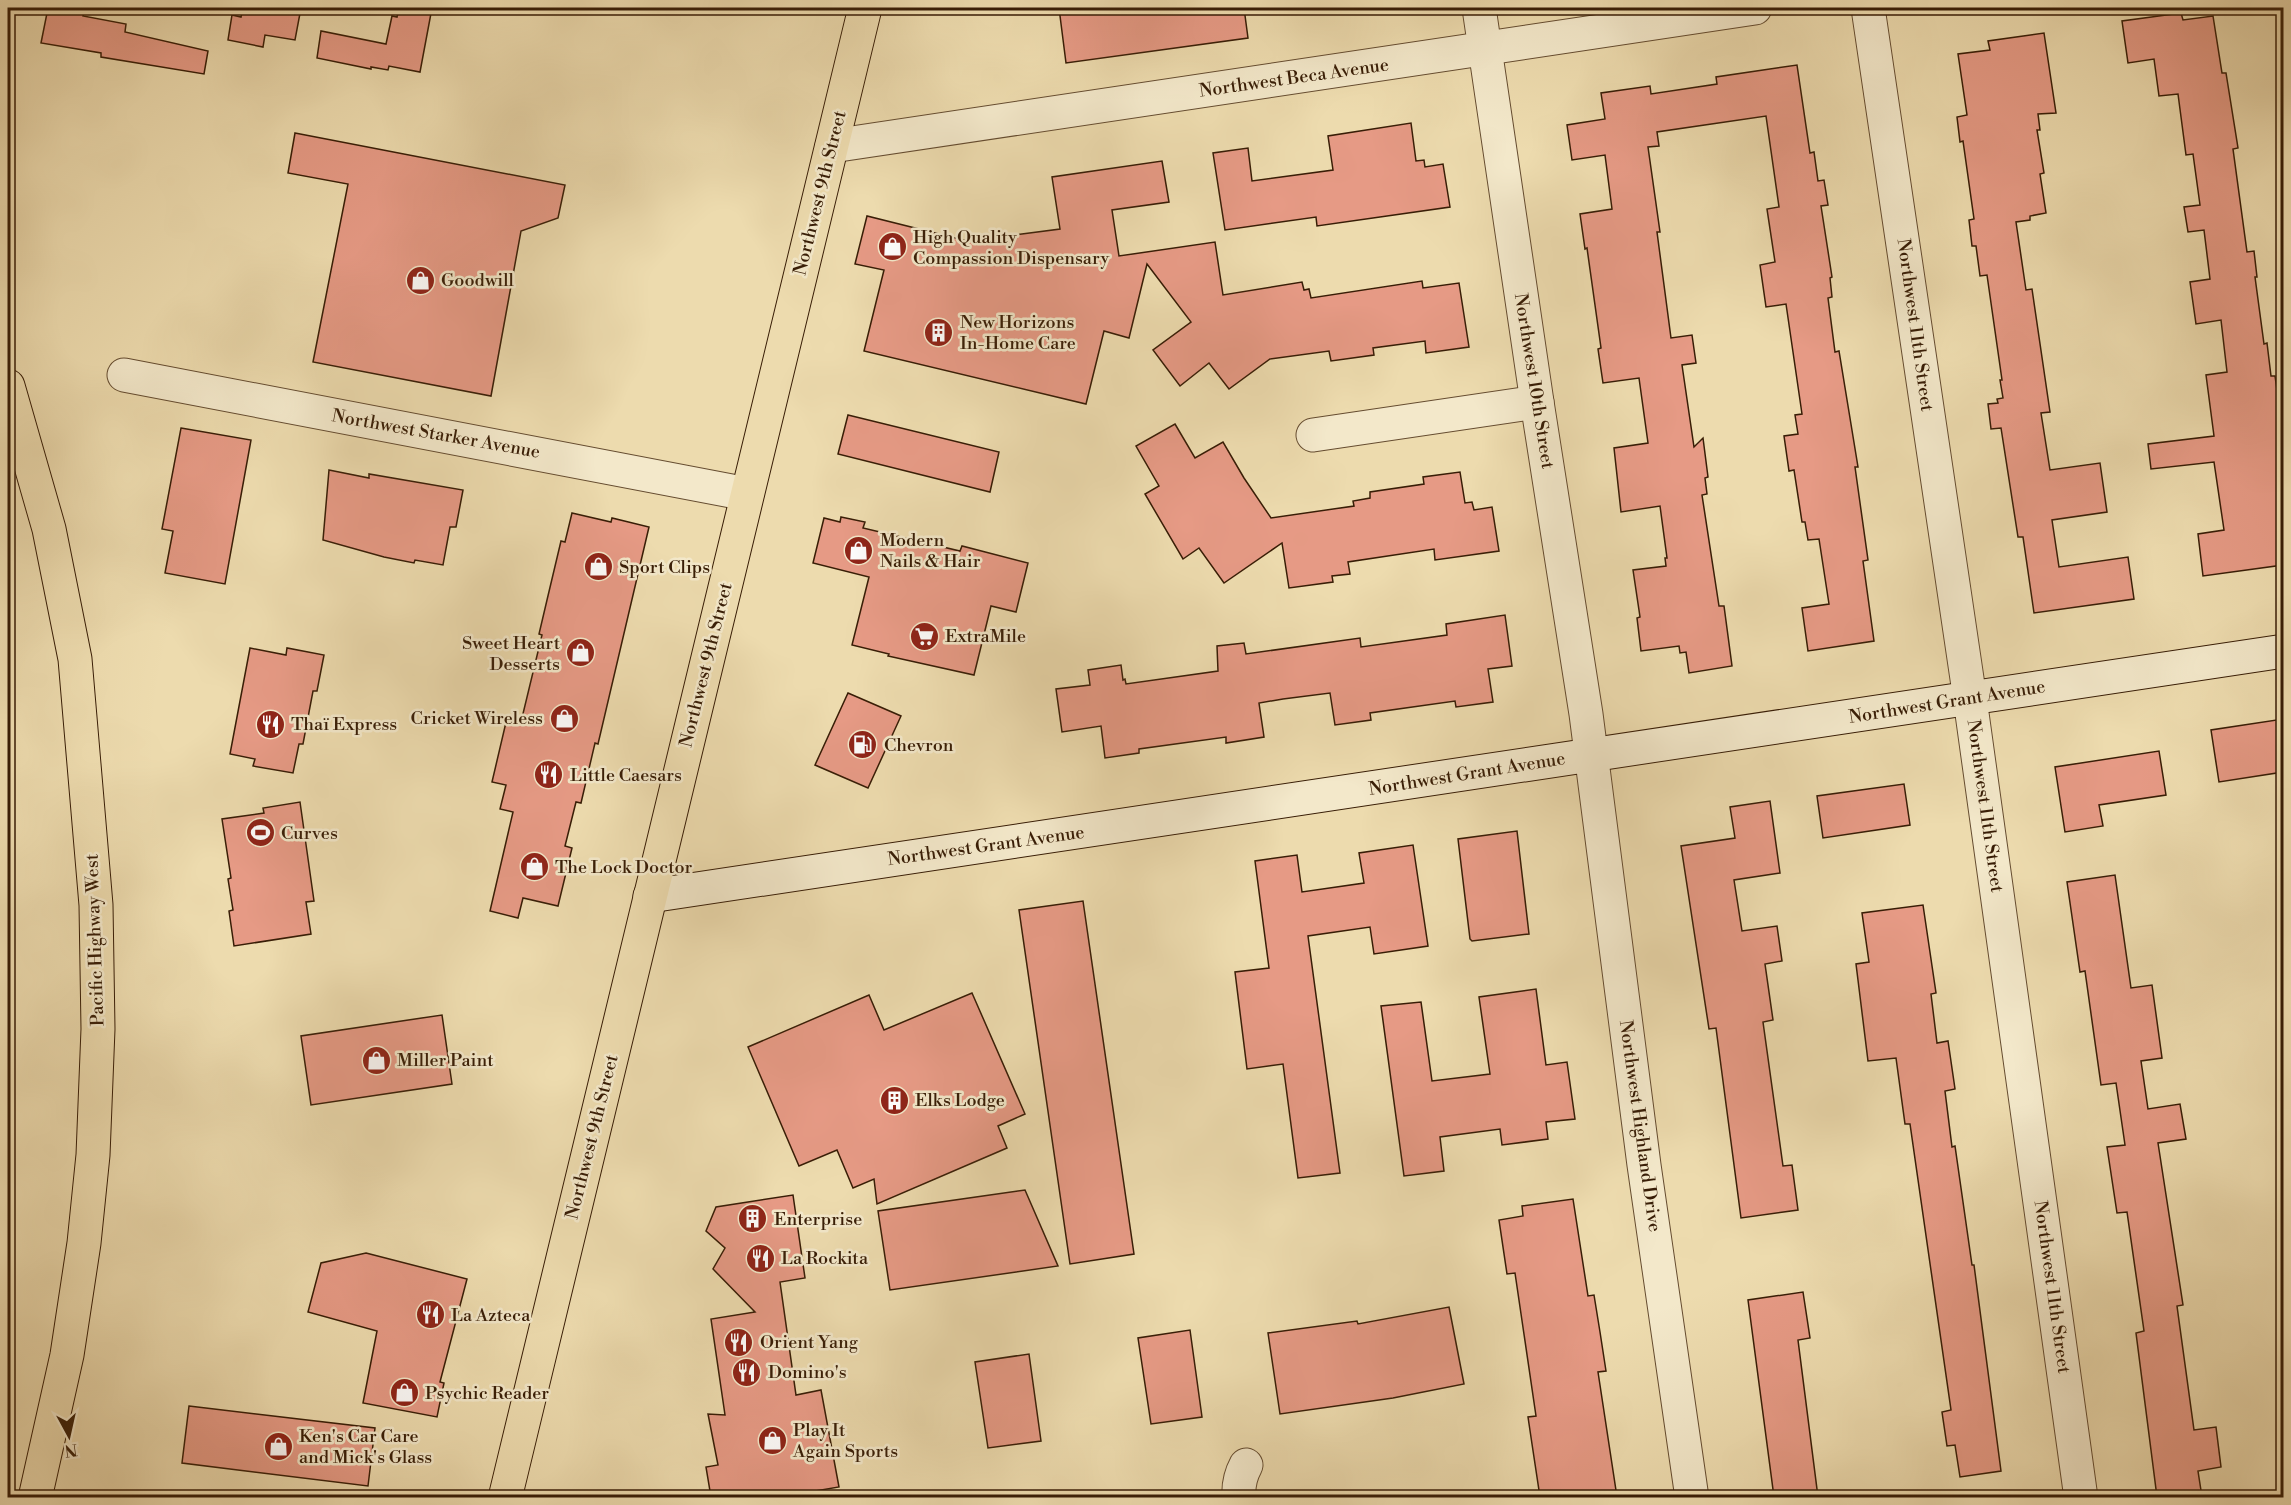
<svg xmlns="http://www.w3.org/2000/svg" width="2291" height="1505" font-family="'Libre Bodoni',serif">
	<rect width="100%" height="100%" fill="#eddbae"/>
	<filter id="stains"><feTurbulence type="fractalNoise" baseFrequency=".00333" numOctaves="4"/><feColorMatrix values="0 0 0 0 .2 0 0 0 0 .09 0 0 0 0 .02 0 0 0 .5 -.17"/></filter>
	<radialGradient id="worn" r=".72"><stop offset=".6" stop-color="#630" stop-opacity="0"/><stop offset="1" stop-color="#630" stop-opacity=".3"/></radialGradient>
	<g fill="#e69a85" stroke="#381d06" stroke-width="1.5">
		<path d="M48,8L84,12L83,16L126,24L125,32L208,51L204,74L101,57V53L41,43Z"/>
		<path d="M243,8H301L295,40L265,35L263,47L228,40L232,15L241,17Z"/>
		<path d="M399,8H432L420,72L389,66L388,70L371,67V69L317,58L321,31L386,44L392,16L397,17Z"/>
		<path d="M1059,8H1244L1248,38L1066,63Z"/>
		<path d="M2181,13L2183,20L2213,16L2222,73H2226L2238,148L2233,149L2247,252L2254,251L2257,277H2255L2264,344L2267,343L2271,376H2275L2281,418H2277L2283,465V565L2203,576L2198,534L2224,530L2214,462L2151,469L2148,444L2214,436L2206,375L2227,372L2221,320L2196,324L2190,282L2210,279L2204,230L2188,232L2184,207L2200,205L2193,154L2186,155L2178,94L2159,96L2154,59L2128,63L2122,21Z"/>
		<path d="M2044,33L2056,113L2038,114L2040,130H2037L2044,173L2040,174L2046,213L2030,216V220L2016,222L2026,290L2032,289L2050,412L2041,413L2050,470L2100,463L2107,512L2052,520L2059,567L2128,557L2134,599L2034,613L2023,537H2018L2001,428L1991,429L1988,404L1998,403L1997,399L2003,398L2000,380H2002L1987,275L1980,276L1976,246H1972L1969,220L1974,219L1963,141L1960,142L1957,117L1967,115L1958,54L1990,50L1988,41Z"/>
		<path d="M1797,65L1810,153L1814,152L1818,181L1824,180L1828,205L1821,206L1832,277L1830,278L1832,297L1828,298L1835,352L1839,351L1858,467H1855L1868,560L1863,561L1874,641L1808,651L1802,608L1829,604L1819,539L1808,540L1805,522H1802L1794,470L1789,471L1784,436L1798,434L1795,415L1802,414L1786,304L1766,307L1760,265L1775,262L1767,209L1779,207L1766,116L1657,132L1659,146L1648,147L1660,232H1657L1671,338L1692,335L1696,363L1682,365L1694,447L1703,438L1708,477L1705,478L1707,494L1702,495L1719,606H1724L1732,666L1689,673L1686,652L1680,653L1679,646L1641,651L1637,618L1640,617L1633,570L1666,566L1665,558H1667L1660,506L1621,512L1614,448L1648,443L1639,378L1603,383L1598,349L1601,348L1587,248L1585,249L1580,214L1612,209L1605,155L1572,160L1567,125L1605,119L1601,93L1650,86L1651,94L1717,84L1716,77Z"/>
		<path d="M1411,123L1416,161L1424,160L1425,167L1443,164L1450,207L1317,226L1316,217L1225,230L1213,153L1248,148L1252,181L1333,170L1328,136Z"/>
		<path d="M295,133L565,185L558,218L521,231L491,396L313,362L348,184L288,173Z"/>
		<path d="M1162,161L1169,202L1112,210L1119,256L1215,242L1223,295L1302,282L1304,290L1309,289L1311,298L1422,281L1423,288L1459,283L1469,347L1426,353L1425,341L1373,348L1374,355L1331,361L1329,351L1270,359L1229,389L1209,363L1180,386L1153,350L1191,322L1147,264L1129,338L1104,331L1086,404L864,351L884,270L855,264L867,216L967,241L1060,229L1052,177Z"/>
		<path d="M848,415L999,452L990,492L838,454Z"/>
		<path d="M1175,424L1195,458L1223,442L1244,478L1271,518L1354,506L1353,501L1370,498V492L1424,484L1423,477L1460,472L1465,503L1472,502L1474,510L1492,507L1499,551L1435,560L1434,549L1348,562L1350,574L1332,576L1333,582L1289,588L1282,543L1224,583L1199,548L1183,559L1145,494L1159,486L1136,446Z"/>
		<path d="M181,428L251,440L225,584L165,573L173,531L162,529Z"/>
		<path d="M329,470L369,478V474L463,490L456,527H450L443,565L415,560L414,563L384,557L323,540Z"/>
		<path d="M572,513L611,522L612,518L649,527L598,744L595,743L581,803L576,802L565,846L572,848L558,906L523,898L518,918L490,911L513,812L500,809L506,785L492,782L507,718L521,722L542,635L539,634L547,600L561,541L565,542Z"/>
		<path d="M841,517L865,522L863,528L960,551L962,546L1028,563L1016,612L991,606L974,675L888,656L889,654L852,645L869,577L813,563L824,518L840,522Z"/>
		<path d="M1505,615L1512,666L1488,669L1493,702L1456,707L1455,701L1370,713L1371,720L1335,725L1330,693L1283,699L1259,703L1264,737L1226,743V737L1139,749V753L1105,758L1101,726L1062,732L1056,689L1090,685L1088,670L1121,665L1123,680L1125,679L1126,684L1218,671L1217,646L1244,643L1246,654L1360,638L1361,647L1447,635L1446,624Z"/>
		<path d="M250,648L286,655L287,648L324,655L317,691H313L303,744H299L293,773L253,766L255,759L230,754Z"/>
		<path d="M848,693L901,716L868,788L815,765Z"/>
		<path d="M2283,719V772L2219,782L2211,730Z"/>
		<path d="M2159,751L2166,795L2099,805L2103,826L2065,832L2055,767Z"/>
		<path d="M1904,784L1910,825L1823,838L1817,796Z"/>
		<path d="M1770,801L1780,873L1734,880L1742,931L1777,926L1782,961L1765,964L1773,1020L1763,1022L1783,1166L1792,1165L1798,1210L1741,1218L1716,1028L1709,1029L1681,846L1735,838L1730,807Z"/>
		<path d="M300,802L314,901L306,902L311,934L234,946L229,911L233,910L228,879L231,878L222,819L264,813L263,808Z"/>
		<path d="M1517,831L1529,934L1472,941L1470,939L1458,839Z"/>
		<path d="M1413,845L1428,946L1374,954L1370,927L1308,936L1340,1173L1298,1178L1283,1064L1247,1069L1235,972L1269,968L1255,861L1297,855L1302,892L1364,883L1359,853Z"/>
		<path d="M2115,875L2131,988L2152,985L2162,1058L2141,1061L2148,1109L2180,1104L2186,1139L2158,1143L2183,1305L2177,1306L2194,1430L2216,1427L2221,1467L2198,1471L2202,1497H2157L2136,1333L2144,1331L2127,1212L2117,1213L2107,1147L2125,1145L2116,1083L2101,1085L2085,971L2080,972L2067,882Z"/>
		<path d="M1083,901L1134,1254L1070,1264L1019,910Z"/>
		<path d="M1923,905L1936,993L1931,994L1937,1043L1948,1041L1955,1089L1945,1091L1952,1147L1955,1146L1972,1265H1974L2001,1471L1960,1477L1955,1445L1947,1446L1942,1412L1951,1410L1910,1124H1905L1896,1058L1868,1061L1856,964L1869,962L1862,913Z"/>
		<path d="M1536,989L1546,1065L1567,1062L1575,1119L1546,1122L1548,1139L1502,1145L1500,1129L1440,1137L1444,1171L1404,1176L1381,1006L1421,1002L1432,1081L1490,1074L1479,997Z"/>
		<path d="M972,993L1025,1114L998,1126L1007,1148L877,1204L874,1179L853,1188L837,1150L799,1166L748,1047L869,995L884,1030Z"/>
		<path d="M442,1015L452,1084L311,1105L301,1036Z"/>
		<path d="M1025,1190L1058,1266L890,1290L878,1211Z"/>
		<path d="M793,1195L805,1278L780,1282L796,1395L821,1390L839,1487L780,1497H711L706,1467L718,1465L708,1414L725,1415L711,1319L755,1312L713,1269L725,1248L706,1231L716,1207Z"/>
		<path d="M1573,1199L1588,1296L1594,1295L1600,1332L1606,1371L1598,1372L1617,1497H1540L1532,1444L1528,1417L1536,1416L1515,1273L1507,1274L1499,1220L1523,1216L1522,1206Z"/>
		<path d="M366,1253L467,1279L440,1382L444,1383L437,1417L363,1403L377,1331L308,1312L321,1263Z"/>
		<path d="M1803,1292L1810,1338L1798,1340L1818,1497H1774L1748,1300Z"/>
		<path d="M1449,1307L1464,1384L1393,1398L1280,1414L1268,1333L1357,1321L1358,1324Z"/>
		<path d="M1190,1330L1202,1417L1151,1424L1138,1338Z"/>
		<path d="M1029,1354L1041,1441L988,1448L975,1362Z"/>
		<path d="M189,1406L375,1428L368,1486L182,1463Z"/>
	</g>
	<g fill="none" stroke-linecap="round" stroke-linejoin="round">
		<defs>
			<g id="minor">
				<path d="M1868,8L1970,699L2081,1498"/>
				<path d="M832,146L1755,8"/>
				<path d="M124,375L747,494"/>
				<path d="M1313,435L1537,402"/>
				<path d="M1239,1498C1238,1485 1240,1476 1246,1465"/>
			</g>
			<path id="tertiary" d="M1479,8L1537,402L1586,714L1644,1165L1692,1498"/>
			<path id="secondary" d="M650,896L2284,651"/>
			<path id="primary" d="M505,1498L865,8"/>
			<path id="trunk" d="M8,386L49,529L75,659L96,905L98,1029L93,1155L84,1243L67,1355L35,1498"/>
		</defs>
		<use href="#minor" stroke="#654c30" stroke-width="35"/>
		<use href="#tertiary" stroke="#654c30" stroke-width="35"/>
		<use href="#secondary" stroke="#381d06" stroke-width="35"/>
		<use href="#primary" stroke="#381d06" stroke-width="35"/>
		<use href="#trunk" stroke="#381d06" stroke-width="35"/>
		<use href="#minor" stroke="#f3e8ca" stroke-width="33"/>
		<use href="#tertiary" stroke="#f3e8ca" stroke-width="33"/>
		<use href="#secondary" stroke="#f3e8ca" stroke-width="33"/>
		<use href="#primary" stroke="#eddbae" stroke-width="33"/>
		<use href="#trunk" stroke="#eddbae" stroke-width="33"/>
	</g>
	<defs>
		<symbol id="shop-disc" viewBox="-11 -11 22 22"><circle r="9.5" fill="#8f2418" stroke="#f3e8ca"/><path d="M-5-2.5h2.3a2.7 3.5 0 0 1 5.4 0H5L5.5 6h-11ZM-1.5-2.5h3a1.5 2.3 0 0 0-3 0Z" fill="#fff"/></symbol>
		<symbol id="building-disc" viewBox="-11 -11 22 22"><circle r="9.5" fill="#8f2418" stroke="#f3e8ca"/><path d="M-4-6H4V6H1V3H-1V6H-4ZM-2.5-4.3h1.7v1.8h-1.7ZM.8-4.3h1.7v1.8H.8ZM-2.5-1h1.7V.8h-1.7ZM.8-1h1.7V.8H.8Z" fill="#fff"/></symbol>
		<symbol id="supermarket-disc" viewBox="-11 -11 22 22"><circle r="9.5" fill="#8f2418" stroke="#f3e8ca"/><path d="M-6-5.5h2.5l.6 2H6L4.5 2H-2.5L-4.4-4H-6ZM-1.5 3.2a1.3 1.3 0 1 0 .1 0ZM3 3.2a1.3 1.3 0 1 0 .1 0Z" fill="#fff"/></symbol>
		<symbol id="restaurant-disc" viewBox="-11 -11 22 22"><circle r="9.5" fill="#8f2418" stroke="#f3e8ca"/><path d="M-5-6h1v4h1v-4h1v4h1v-4h1v5L-1.5 .5V6h-2V.5L-5-1ZM5-6V6H3V1.5H1.5Q1.5-4 5-6Z" fill="#fff"/></symbol>
		<symbol id="fuel-disc" viewBox="-11 -11 22 22"><circle r="9.5" fill="#8f2418" stroke="#f3e8ca"/><path d="M-5.5-6h7V0h2V4h1.3V-2.5L3-4.5l.8-.8L6-3V5H2.5V1h-1V6h-7ZM-4.2-4.7v3.2H.2V-4.7Z" fill="#fff"/></symbol>
		<symbol id="stadium-disc" viewBox="-11 -11 22 22"><circle r="9.5" fill="#8f2418" stroke="#f3e8ca"/><path d="M0-5a6.5 5 0 1 0 0 10a6.5 5 0 1 0 0-10ZM-3.5-1.8h7v3.6h-7Z" fill="#fff"/></symbol>
	</defs>
	<g fill-rule="evenodd">
		<use href="#shop-disc" x="876" y="230" width="33" height="33"/>
		<use href="#shop-disc" x="404" y="264" width="33" height="33"/>
		<use href="#building-disc" x="922" y="316" width="33" height="33"/>
		<use href="#shop-disc" x="842" y="534" width="33" height="33"/>
		<use href="#shop-disc" x="582" y="550" width="33" height="33"/>
		<use href="#supermarket-disc" x="908" y="620" width="33" height="33"/>
		<use href="#shop-disc" x="564" y="636" width="33" height="33"/>
		<use href="#shop-disc" x="548" y="702" width="33" height="33"/>
		<use href="#restaurant-disc" x="254" y="708" width="33" height="33"/>
		<use href="#fuel-disc" x="846" y="728" width="33" height="33"/>
		<use href="#restaurant-disc" x="532" y="758" width="33" height="33"/>
		<use href="#stadium-disc" x="244" y="816" width="33" height="33"/>
		<use href="#shop-disc" x="518" y="850" width="33" height="33"/>
		<use href="#shop-disc" x="360" y="1044" width="33" height="33"/>
		<use href="#building-disc" x="878" y="1084" width="33" height="33"/>
		<use href="#building-disc" x="736" y="1202" width="33" height="33"/>
		<use href="#restaurant-disc" x="744" y="1242" width="33" height="33"/>
		<use href="#restaurant-disc" x="414" y="1298" width="33" height="33"/>
		<use href="#restaurant-disc" x="722" y="1326" width="33" height="33"/>
		<use href="#restaurant-disc" x="730" y="1356" width="33" height="33"/>
		<use href="#shop-disc" x="388" y="1376" width="33" height="33"/>
		<use href="#shop-disc" x="756" y="1424" width="33" height="33"/>
		<use href="#shop-disc" x="262" y="1430" width="33" height="33"/>
	</g>
	<g text-anchor="middle" dominant-baseline="central" stroke-width="5" stroke-linejoin="round" paint-order="stroke">
		<g font-size="18" fill="#381d06" stroke="#f3e8ca">
			<text transform="translate(1294 78) rotate(-8)">Northwest Beca Avenue</text>
			<text transform="translate(820 193) rotate(-76)">Northwest 9th Street</text>
			<text transform="translate(1915 325) rotate(82)">Northwest 11th Street</text>
			<text transform="translate(1534 381) rotate(81)">Northwest 10th Street</text>
			<text transform="translate(436 434) rotate(10)">Northwest Starker Avenue</text>
			<text transform="translate(706 665) rotate(-76)">Northwest 9th Street</text>
			<text transform="translate(1947 702) rotate(-9)">Northwest Grant Avenue</text>
			<text transform="translate(1467 774) rotate(-9)">Northwest Grant Avenue</text>
			<text transform="translate(1985 806) rotate(82)">Northwest 11th Street</text>
			<text transform="translate(986 846) rotate(-8)">Northwest Grant Avenue</text>
			<text transform="translate(95 940) rotate(-92)">Pacific Highway West</text>
			<text transform="translate(1640 1126) rotate(82)">Northwest Highland Drive</text>
			<text transform="translate(592 1137) rotate(-76)">Northwest 9th Street</text>
			<text transform="translate(2052 1287) rotate(82)">Northwest 11th Street</text>
		</g>
		<g font-size="18" fill="#381d06" stroke="#f3e8ca" text-anchor="start">
			<text x="913" y="237">High Quality<tspan x="913" dy="21">Compassion Dispensary</tspan></text>
			<text x="441" y="280">Goodwill</text>
			<text x="960" y="322">New Horizons<tspan x="960" dy="21">In-Home Care</tspan></text>
			<text x="880" y="540">Modern<tspan x="880" dy="21">Nails &amp; Hair</tspan></text>
			<text x="619" y="567">Sport Clips</text>
			<text x="945" y="636">ExtraMile</text>
			<text x="560" y="643" text-anchor="end">Sweet Heart<tspan x="560" dy="21">Desserts</tspan></text>
			<text x="543" y="718" text-anchor="end">Cricket Wireless</text>
			<text x="291" y="724">Thaï Express</text>
			<text x="884" y="745">Chevron</text>
			<text x="570" y="775">Little Caesars</text>
			<text x="281" y="833">Curves</text>
			<text x="555" y="867">The Lock Doctor</text>
			<text x="397" y="1060">Miller Paint</text>
			<text x="915" y="1100">Elks Lodge</text>
			<text x="774" y="1219">Enterprise</text>
			<text x="781" y="1258">La Rockita</text>
			<text x="451" y="1315">La Azteca</text>
			<text x="760" y="1342">Orient Yang</text>
			<text x="768" y="1372">Domino's</text>
			<text x="425" y="1393">Psychic Reader</text>
			<text x="793" y="1430">Play It<tspan x="793" dy="21">Again Sports</tspan></text>
			<text x="299" y="1436">Ken's Car Care<tspan x="299" dy="21">and Mick's Glass</tspan></text>
		</g>
	</g>
	<rect width="2291" height="1505" fill="none" stroke="#eddbae" stroke-width="30"/>
	<rect x="9" y="9" width="2273" height="1487" fill="none" stroke="#381d06" stroke-width="3"/>
	<rect x="15" y="15" width="2261" height="1475" fill="none" stroke="#381d06" stroke-width="1.5"/>
	<g transform="translate(69 1436) rotate(172)" stroke="#f3e8ca" stroke-width="4.5" paint-order="stroke">
	<path d="M0-4.5L10 22L0 15L-10 22Z" fill="#381d06"/>
	<text y="-9" font-size="16" font-weight="bold" text-anchor="middle" fill="#381d06">N</text>
	</g>
	<rect width="100%" height="100%" filter="url(#stains)"/>
	<rect width="100%" height="100%" fill="url(#worn)"/>
</svg>
